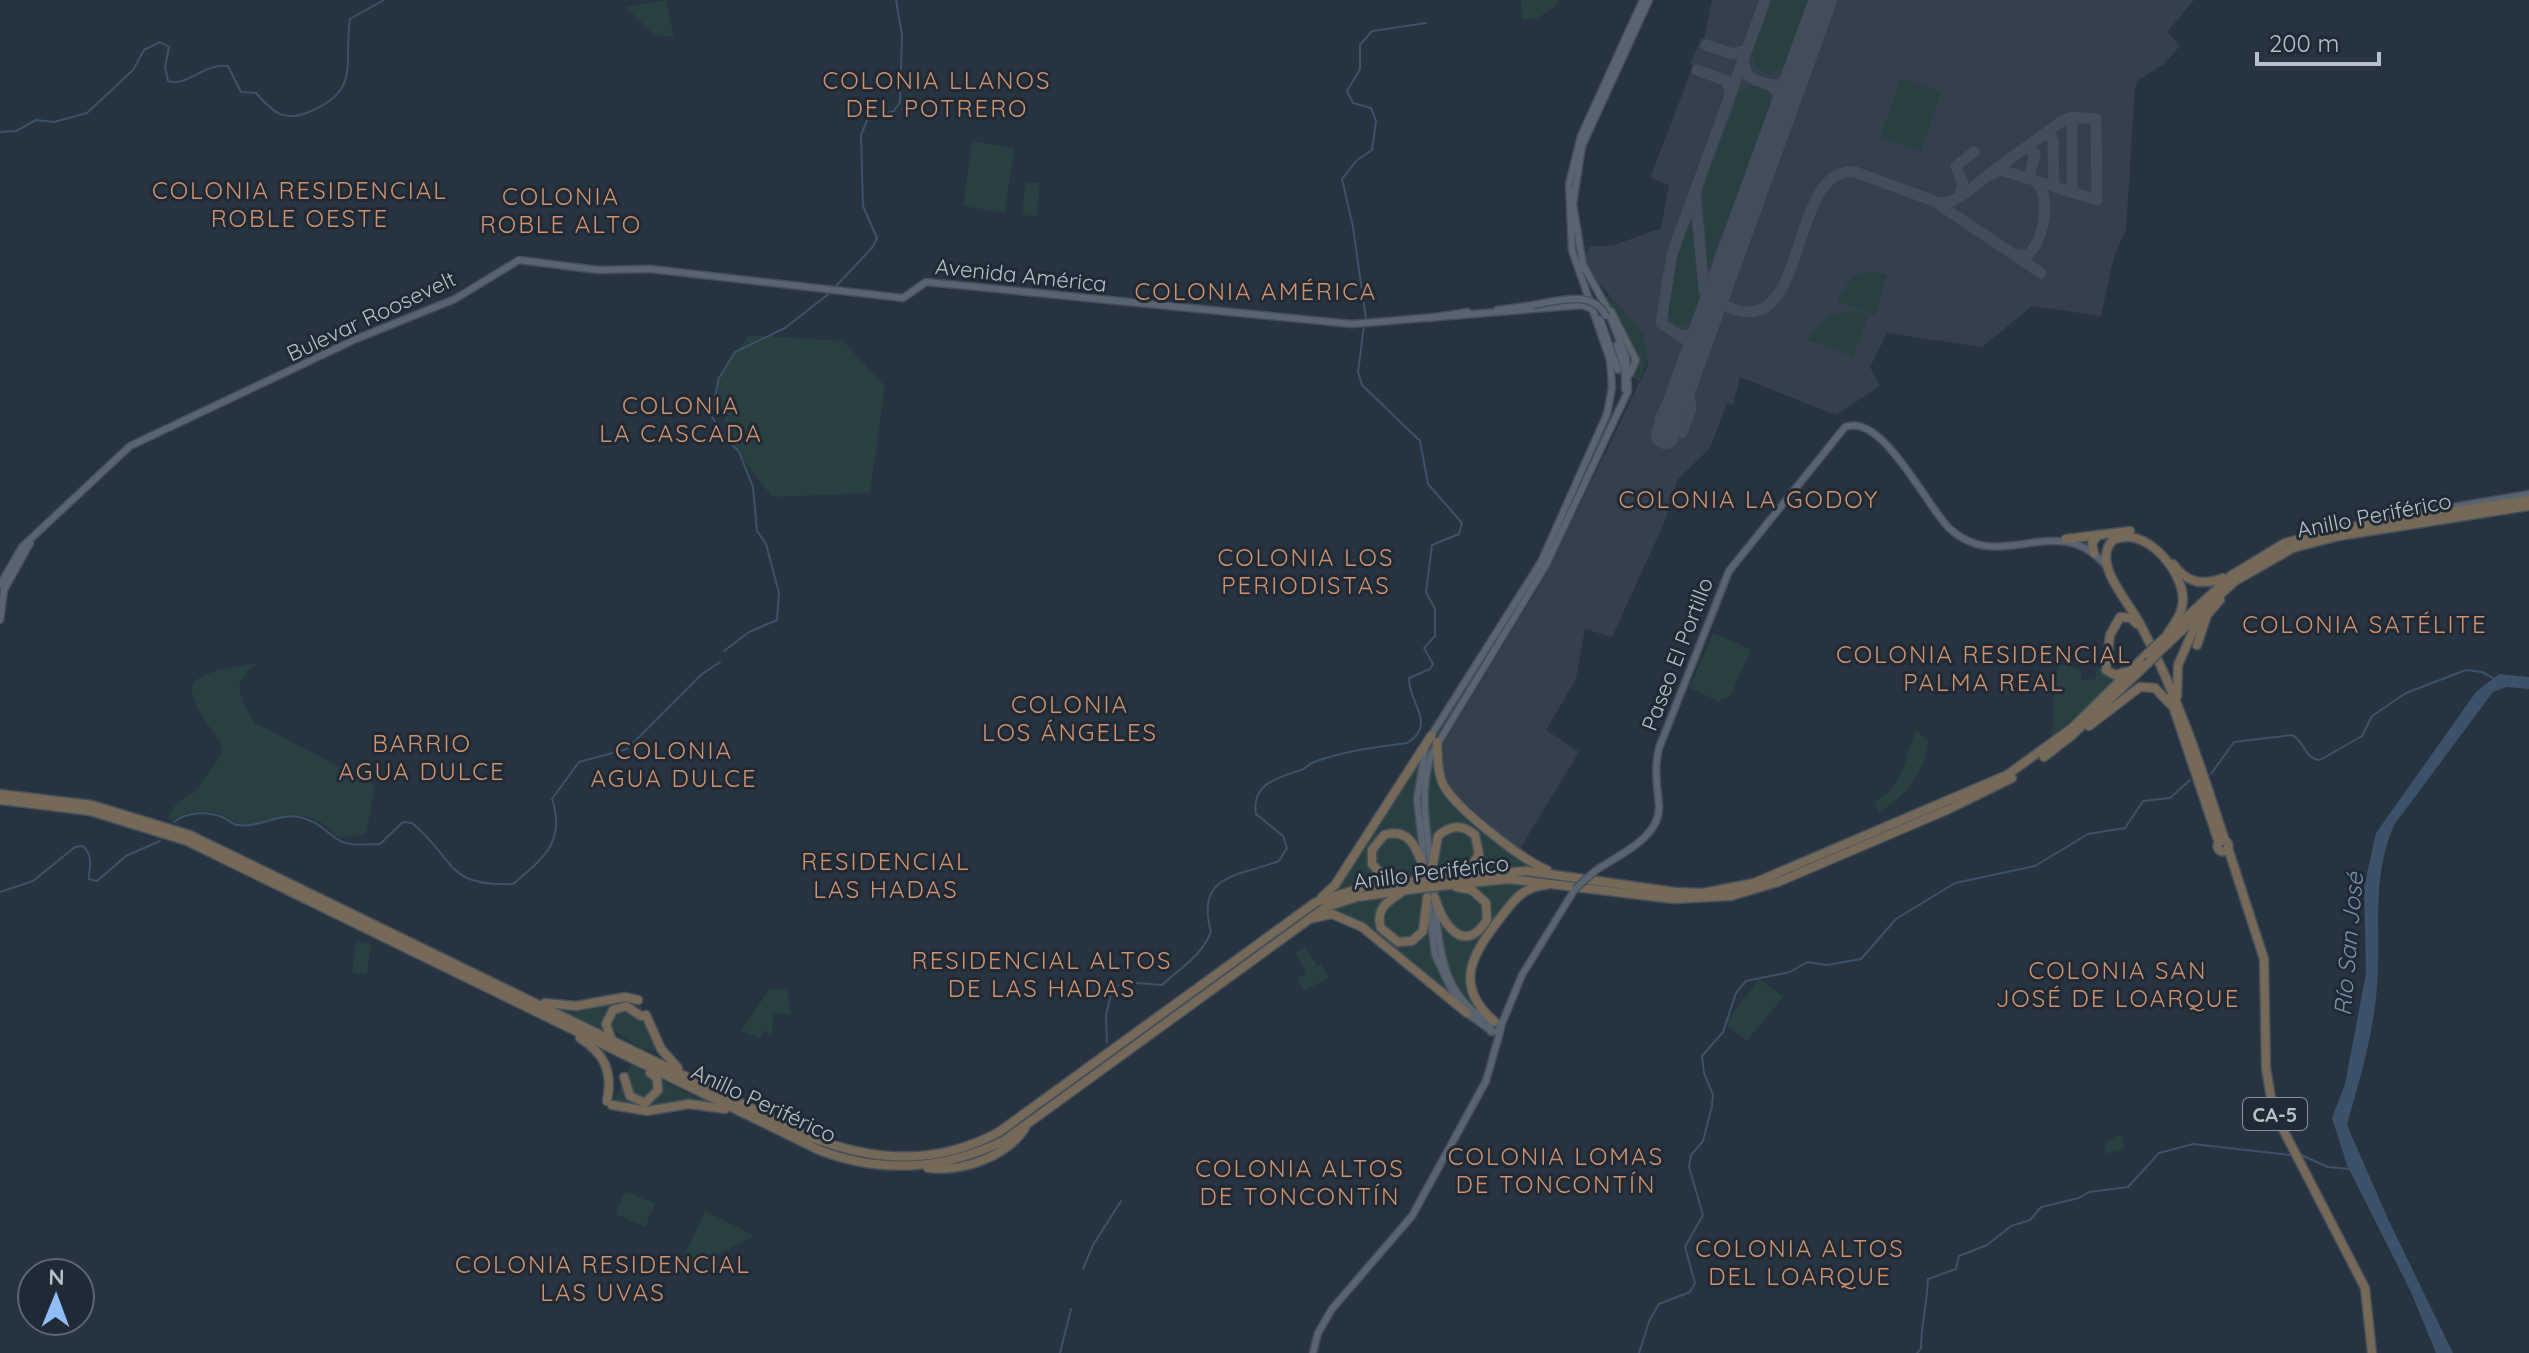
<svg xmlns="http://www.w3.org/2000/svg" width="2529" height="1353" font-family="Quicksand,sans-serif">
	<rect width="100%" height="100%" fill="#263341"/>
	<path fill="#34404e" d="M1712,0H2194L2167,32L2180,46L2164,64L2137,81L2135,88L2126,230L2114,256L2101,316L2032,306L1982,347L1887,333L1870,367L1880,386L1836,415L1740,377L1733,404L1727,403L1710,448L1677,480L1665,521L1612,637L1585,629L1576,679L1546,730L1579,752L1519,850L1451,791L1441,762L1442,746L1546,575L1648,365L1643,334L1590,273L1585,257L1590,246H1612L1661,228L1669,185L1650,178L1693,66L1690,64L1701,38L1704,39Z"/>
	<g fill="#284042">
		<path d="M666,0L674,37L654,35L626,7Z"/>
		<path d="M1521,0H1557V5L1538,18L1522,19Z"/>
		<path d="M1772,0H1808L1783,68L1769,75L1756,67L1752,54Z"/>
		<path d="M1901,78L1941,92L1921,151L1880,137Z"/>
		<path d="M1758,86L1769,92L1771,105L1707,272L1703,190L1739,93L1747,87Z"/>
		<path d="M972,141L1014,148L1005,213L963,206Z"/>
		<path d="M1025,182L1040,183L1037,216L1022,215Z"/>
		<path d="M1691,220L1700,299L1692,320L1677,325L1668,314L1675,262Z"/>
		<path d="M1872,271L1887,275L1875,315L1837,301L1851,278Z"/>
		<path d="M1608,295C1636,326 1660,339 1639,382L1630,374L1637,363L1603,300Z"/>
		<path d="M1851,311L1869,314L1853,356L1808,340C1819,321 1830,314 1851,311Z"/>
		<path d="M749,335L843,341L885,386L870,493L772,497L730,442L715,381Z"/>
		<path d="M1713,633L1751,649L1730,697L1718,701L1689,688Z"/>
		<path d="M258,663L247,671L239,686L243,703L255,723L375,785L366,834L339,838C296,791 274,835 235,823C231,822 229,818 225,816C210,808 185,810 172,821L167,818L176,804L197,790L222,753V745C177,681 178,676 258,663Z"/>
		<path d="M2059,663L2081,670V680L2095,679L2097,666L2117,679L2049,741C2058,716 2050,688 2059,663Z"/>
		<path d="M1916,731L1929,740C1922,774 1909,794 1879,812L1874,801C1905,788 1903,759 1916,731Z"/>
		<path d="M1431,736L1437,742L1444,786L1506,844L1555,874L1563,884L1531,887L1482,942L1471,984L1492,1022L1489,1029L1362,927L1332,914L1309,919L1316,902L1327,894Z"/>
		<path d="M356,942L371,944L367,975L352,972Z"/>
		<path d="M1305,947L1317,965L1314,968L1321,964L1329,978L1304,991L1297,978L1307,972L1295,953Z"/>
		<path d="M1759,979L1783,997L1747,1041L1725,1024Z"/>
		<path d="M787,988L791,1015L773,1012L772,1035L764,1031L760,1038L741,1031L769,990Z"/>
		<path d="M625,997L638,1000L663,1052L641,1048L611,1029L604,1035L594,1026L554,1011L557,1005Z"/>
		<path d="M631,1064L696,1098L718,1102L715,1107L698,1104L662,1110L612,1105Z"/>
		<path d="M2121,1134L2124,1149L2105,1154L2106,1141Z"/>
		<path d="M628,1192L655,1204L645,1227L616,1214L623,1195Z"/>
		<path d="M705,1211L754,1236L675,1276Z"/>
	</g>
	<path fill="#3c5269" d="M2499,674L2529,677V689L2507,687L2493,692L2394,825C2371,878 2381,931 2377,987C2374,1033 2359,1081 2347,1125L2388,1219L2453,1353H2436L2411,1292L2347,1165L2332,1118L2345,1084L2366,973L2364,887L2376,833L2476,692Z"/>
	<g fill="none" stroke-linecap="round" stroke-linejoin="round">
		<g stroke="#3c5269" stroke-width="2">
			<path d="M0,132L16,131L36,120L54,122L87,113L133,70L144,50L160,42L169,47L165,67L168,81C185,88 204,63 228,66L241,92L256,93C272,111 283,123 309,112C362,90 343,64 350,19L384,0"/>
			<path d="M835,287L872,248L877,238L863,206L861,135L868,118L894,111L900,102L902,35L896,0"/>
			<path d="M1366,319L1353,227L1342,179L1357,160L1372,150L1376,121L1371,108L1353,103L1347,91L1360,69V45L1372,31L1426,23"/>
			<path d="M724,651L749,632L777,620L779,593L766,544L757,531L753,487L739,452L722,434L711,415L719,378L735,352L785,328L831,292"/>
			<path d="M2211,774L2234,742L2292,735C2305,741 2304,759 2320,760L2362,736L2372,716L2406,693L2466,670L2482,672L2493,678"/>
			<path d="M174,822C186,812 207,811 222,817C228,819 232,825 238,825C259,828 279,813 299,817C316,820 324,830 337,839C348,847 367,844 380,844L403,822L412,823C456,859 444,887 513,884C544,858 566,841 552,799L579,762L627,749L702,674L720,662"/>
			<path d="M0,892L33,881L75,847L83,846C94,857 89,866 89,879L97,881L126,856L160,841"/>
			<path d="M1107,1042L1106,1015L1112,990L1123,982L1162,985C1181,967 1200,958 1211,932C1195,874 1237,877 1279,861L1287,848L1283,836L1256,814C1251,785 1276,778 1298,771C1304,770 1309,764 1314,762C1344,751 1376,747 1407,743C1438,724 1408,703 1409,678L1430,669L1433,664L1424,648L1435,636V609L1426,592L1432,545L1459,534L1462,523L1428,484L1420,441L1362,385L1358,372L1364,325"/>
			<path d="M2301,1155L2328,1167L2351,1169"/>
			<path d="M1083,1269L1093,1245L1121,1201"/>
			<path d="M1060,1353L1071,1309"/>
			<path d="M1639,1353L1650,1319L1659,1304L1690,1292L1695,1283L1685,1247L1703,1215L1689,1167L1691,1155L1703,1141L1712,1106L1713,1095L1704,1073L1702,1056L1723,1032L1736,993L1746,981L1790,972L1807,962L1827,965L1861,959L1896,919L1955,883L2035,866L2088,834L2125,828L2143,801L2170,798L2190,780"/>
			<path d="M1917,1353L1921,1348C1921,1325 1927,1304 1928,1279L1956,1269L1959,1256L1987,1245L2011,1226L2030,1220L2041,1207L2079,1198L2089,1192L2128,1187L2159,1153L2193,1144L2290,1155"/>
		</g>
		<g stroke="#424e5c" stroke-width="11">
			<path d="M1706,45L1733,54L1746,50"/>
			<path d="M1742,60L1748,76C1765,86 1782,90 1796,74"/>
			<path d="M1697,70L1727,81L1730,93"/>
			<path d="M1771,86L1778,92L1785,106"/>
			<path d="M2072,117V191"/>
			<path d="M2042,135L2051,136L2053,141L2054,186"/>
			<path d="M2025,148L2035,154L2029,177"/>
			<path d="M1695,191L1704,290C1715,302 1724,307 1740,311C1808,326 1791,165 1855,172L1934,201L2041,273"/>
			<path d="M1960,195L1963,184L1956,166L1974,152"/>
			<path d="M1935,202C1960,208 1978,176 2001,170L2097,200L2096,119L2072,117L2062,121L1988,175"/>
			<path d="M2015,255H2028C2044,238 2052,198 2036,181"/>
			<path d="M1682,336L1697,334L1705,326"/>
			<path d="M1693,358L1689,342L1661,323L1672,254L1765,0"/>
			<path d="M1676,404L1665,408L1660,419L1666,432L1682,433L1691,408L1686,376"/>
		</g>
		<path stroke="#424e5c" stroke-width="28" d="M1665,435L1823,0"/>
		<defs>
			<g id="major">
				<path d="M1497,310L1533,305"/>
				<path d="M1611,311L1636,360L1630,374"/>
				<path d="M1429,318L1468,312"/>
				<path d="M1600,319L1618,370"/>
				<path d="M1617,345L1625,370V389"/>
				<path d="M2418,513L2529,494"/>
				<path d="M0,585L22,547L130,446L356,339L455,299L519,260L598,270L650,269L903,298L926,282L1352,324L1582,305L1592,309"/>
				<path d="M0,620L4,590L30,543"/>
				<path d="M1429,739L1541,562L1607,414L1612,387L1610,360L1572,250L1569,184L1581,136L1643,0"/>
				<path d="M1424,861L1417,799L1425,750"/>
				<path d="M1431,863C1426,825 1419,790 1432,753L1546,565L1628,391L1626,357L1606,306L1583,265L1573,204L1582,146L1649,0"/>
				<path d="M1595,871C1618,855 1661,838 1659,805C1657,784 1654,769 1659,748L1729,571L1845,427C1883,412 1927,508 1950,529C2002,576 2058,507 2107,567"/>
				<path d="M1433,882C1439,933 1436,998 1492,1022"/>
				<path d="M1426,884L1435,955L1458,1003"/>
				<path d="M1465,1012L1489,1029"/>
				<path d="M1501,1026L1522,975L1575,889"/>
				<path d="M1313,1353L1318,1333L1332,1309L1412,1216L1486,1081L1501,1028L1497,1022L1490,1024L1491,1032L1499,1031"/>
			</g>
			<g id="highway">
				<path d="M2066,539L2130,531"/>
				<path d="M2094,553L2092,543L2098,535"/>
				<path d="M2173,564C2187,583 2202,586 2223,578"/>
				<path d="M2168,633C2176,622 2183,612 2183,598C2181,568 2144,525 2113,540C2091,562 2127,600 2139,622C2176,691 2201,766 2225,841"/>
				<path d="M2160,642L2232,575L2285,543L2337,529L2529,500"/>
				<path d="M2197,645L2207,615L2220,600"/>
				<path d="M2163,648L2235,581L2293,548L2339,536L2529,506"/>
				<path d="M2125,672L2115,675L2106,670L2110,635L2120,617L2131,618L2137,624"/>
				<path d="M2177,696L2178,665L2200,615"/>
				<path d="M2170,697L2219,843"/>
				<path d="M2089,726L2140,687L2155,688L2170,704"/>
				<path d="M1437,742C1438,756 1437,773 1444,786C1457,809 1522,860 1547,870"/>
				<path d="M2044,757L2071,736L2147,664"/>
				<path d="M0,794L92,805L190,835L808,1136C873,1162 936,1166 999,1132L1316,902L1364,887L1415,881"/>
				<path d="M0,800L90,811L187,841L819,1150C881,1174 945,1170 1005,1140L1326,907L1357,897L1415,889"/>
				<circle cx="2223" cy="846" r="5.5"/>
				<path d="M2228,848L2264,959L2266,1068L2273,1110L2365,1288L2372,1353"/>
				<path d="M1432,869L1438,836C1450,825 1463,824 1475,835L1479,854L1472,865L1456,873"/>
				<path d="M1440,878L1527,871L1675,892L1703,893L1754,883L2007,775L2072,728L2147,654"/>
				<path d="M1395,880L1383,876L1372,864V850L1384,835C1410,827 1417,849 1424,869"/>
				<path d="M1440,886L1509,879L1673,899L1731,896L1778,882L1949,809L2012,778"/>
				<path d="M1402,892C1387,902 1375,909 1381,928L1398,942L1412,941L1423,931L1427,898"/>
				<path d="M1322,897L1335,885L1431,736"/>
				<path d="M1435,898C1442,923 1464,957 1487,920L1486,903L1472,890L1456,887"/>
				<path d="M1314,918L1332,914L1362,927L1467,1013"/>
				<path d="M545,1003L576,1006L625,997L638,1000"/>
				<path d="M646,1015L661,1049L678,1068"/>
				<path d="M1494,1021C1452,985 1473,953 1501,917C1513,901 1524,886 1546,885"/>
				<path d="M580,1038C605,1054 613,1072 607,1101"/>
				<path d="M611,1038L606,1024L613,1010L626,1006L641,1016"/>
				<path d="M624,1077L630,1096L645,1103L658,1090L657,1078L650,1073"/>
				<path d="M612,1105L647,1111L689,1104L725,1109"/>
				<path d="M928,1168C963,1172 1006,1157 1025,1128"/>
			</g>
		</defs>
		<use href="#major" stroke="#444e5a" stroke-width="9"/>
		<use href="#highway" stroke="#45505b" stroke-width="11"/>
		<use href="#major" stroke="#596471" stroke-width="6"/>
		<use href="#highway" stroke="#776958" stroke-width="8"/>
		<defs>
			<g id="major-bridge">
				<path d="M1533,305C1557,301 1593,289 1606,316"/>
				<path d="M1575,889L1595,871"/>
			</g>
			<g id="highway-bridge">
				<path d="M2147,654L2160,642"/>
				<path d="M2147,664L2163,648"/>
				<path d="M1415,881L1440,878"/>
				<path d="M1415,889L1440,886"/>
			</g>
		</defs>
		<use href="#major-bridge" stroke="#444e5a" stroke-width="9" stroke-linecap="butt"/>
		<use href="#highway-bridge" stroke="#45505b" stroke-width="11" stroke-linecap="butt"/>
		<use href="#major-bridge" stroke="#596471" stroke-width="6"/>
		<use href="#highway-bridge" stroke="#776958" stroke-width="8"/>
	</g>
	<g text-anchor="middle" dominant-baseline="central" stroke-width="6" stroke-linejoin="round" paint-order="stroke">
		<rect fill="#1f2a36" stroke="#89939e" stroke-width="2" x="2243" y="1098" width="64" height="32" rx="6"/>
		<g font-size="20" font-weight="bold" fill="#b7c0cb">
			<text x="2275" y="1114">CA-5</text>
		</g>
		<g font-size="22" fill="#b7c0cb" stroke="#1f2a36">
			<text transform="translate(1021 275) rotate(6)">Avenida América</text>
			<text transform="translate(371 316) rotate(-25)">Bulevar Roosevelt</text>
			<text transform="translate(2374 515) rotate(-11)">Anillo Periférico</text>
			<text transform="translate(1677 654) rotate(-69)">Paseo El Portillo</text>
			<text transform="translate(1431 872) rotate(-7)">Anillo Periférico</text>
			<text transform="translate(764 1103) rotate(25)">Anillo Periférico</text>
		</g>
		<g font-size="24" letter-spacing="2" fill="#d59269" stroke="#1f2a36">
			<text x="937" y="80">COLONIA LLANOS<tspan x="937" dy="28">DEL POTRERO</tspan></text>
			<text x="300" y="190">COLONIA RESIDENCIAL<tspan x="300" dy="28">ROBLE OESTE</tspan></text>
			<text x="561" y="196">COLONIA<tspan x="561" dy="28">ROBLE ALTO</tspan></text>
			<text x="1256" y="291">COLONIA AMÉRICA</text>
			<text x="681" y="405">COLONIA<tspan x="681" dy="28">LA CASCADA</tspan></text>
			<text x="1749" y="499">COLONIA LA GODOY</text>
			<text x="1306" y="557">COLONIA LOS<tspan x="1306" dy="28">PERIODISTAS</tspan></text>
			<text x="2365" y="624">COLONIA SATÉLITE</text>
			<text x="1984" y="654">COLONIA RESIDENCIAL<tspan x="1984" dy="28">PALMA REAL</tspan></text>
			<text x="1070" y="704">COLONIA<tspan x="1070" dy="28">LOS ÁNGELES</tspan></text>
			<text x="422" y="743">BARRIO<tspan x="422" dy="28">AGUA DULCE</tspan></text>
			<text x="674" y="750">COLONIA<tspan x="674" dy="28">AGUA DULCE</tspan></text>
			<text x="886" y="861">RESIDENCIAL<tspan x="886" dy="28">LAS HADAS</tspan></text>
			<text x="1042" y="960">RESIDENCIAL ALTOS<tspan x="1042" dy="28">DE LAS HADAS</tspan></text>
			<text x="2118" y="970">COLONIA SAN<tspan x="2118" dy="28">JOSÉ DE LOARQUE</tspan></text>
			<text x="1556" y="1156">COLONIA LOMAS<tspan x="1556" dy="28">DE TONCONTÍN</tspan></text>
			<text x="1300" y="1168">COLONIA ALTOS<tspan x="1300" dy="28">DE TONCONTÍN</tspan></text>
			<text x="1800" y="1248">COLONIA ALTOS<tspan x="1800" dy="28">DEL LOARQUE</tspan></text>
			<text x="603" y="1264">COLONIA RESIDENCIAL<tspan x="603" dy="28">LAS UVAS</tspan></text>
		</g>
		<g font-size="24" font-style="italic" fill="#7892ad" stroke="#1f2a36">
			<text transform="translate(2348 944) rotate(-85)">Río San José</text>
		</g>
	</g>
	<g transform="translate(56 1297) rotate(1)"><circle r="38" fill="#1f2a36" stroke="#5c6672" stroke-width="2"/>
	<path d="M0-6L14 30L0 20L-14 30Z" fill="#90bdf7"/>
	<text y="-12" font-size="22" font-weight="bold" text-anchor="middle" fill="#b7c0cb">N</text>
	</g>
	<path d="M2257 52v12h122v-12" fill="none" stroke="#b7c0cb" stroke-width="4"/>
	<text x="2269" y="52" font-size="24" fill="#b7c0cb" stroke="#1f2a36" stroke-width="6" paint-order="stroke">200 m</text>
</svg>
